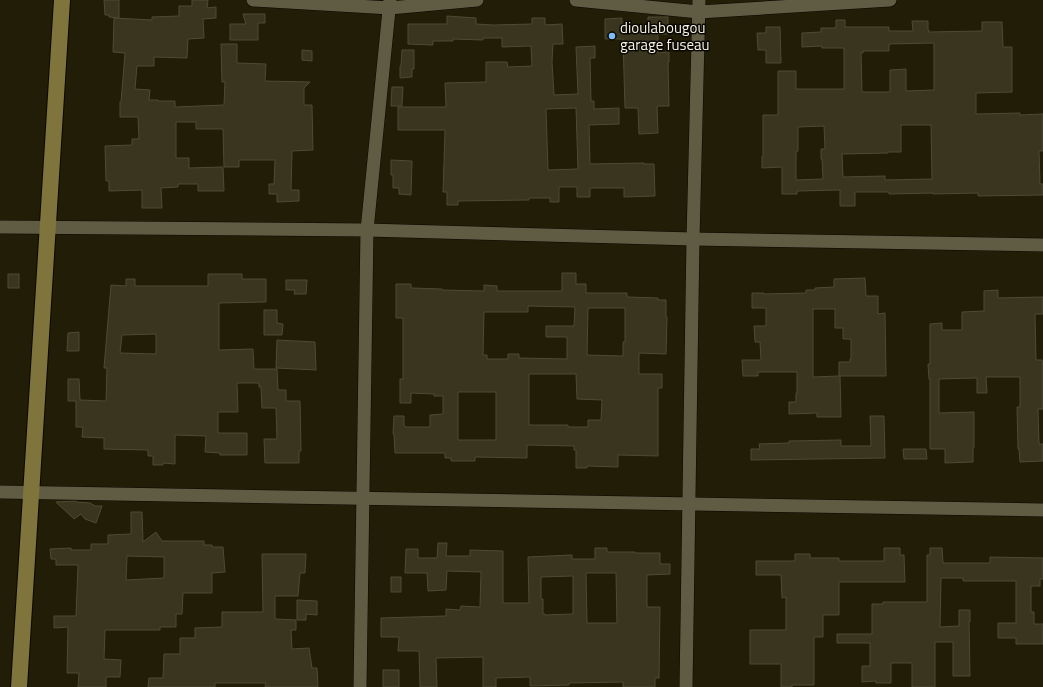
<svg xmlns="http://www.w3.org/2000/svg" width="1043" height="687" font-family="'Titillium Web',sans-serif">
	<rect width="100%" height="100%" fill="#211d07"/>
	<g fill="#3a351f" stroke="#4f4a33" fill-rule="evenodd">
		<path d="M104,0H119V18L109,17V15H105Z"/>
		<path d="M192,0H208L207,8L216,7V18L203,19L204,38L188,39L187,58L154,57V66H137L135,89L150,90L149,100H158V101H175V107L224,105L225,82H222L221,44H237V63L266,64L265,81L310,82L304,88V105H312L313,150L292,151L291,190H299V201L277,202V194H269V184H274L275,160H239V167H224L223,129H196V122H176V158H189V168L223,167L224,191H198V184H178V187L161,188L162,208H142V190L109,191V181H106L105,146L132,145V139H139L138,117H120V102H121L125,53L113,52L114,18L152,20V17L179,16V6H192Z"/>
		<path d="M243,14H265V23H258V40H230V24H246Z"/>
		<path d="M447,16L476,18V24L493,25L532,24V18H545V25L562,24L563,44H553L552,62L554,95L578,94L576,47L595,46V58H590L591,101H594V109L619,108V124L589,125L590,164L644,163V164H654L655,196L624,197V188H590V197H577V187H559V202H550V198H529V200L458,201V205H447V192H443L445,130H398V107H446L445,83L486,82V62H507L508,67L532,66L531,46L502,47V38H483V40L453,39V41H433V45L408,44V24H447ZM576,108L578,169L548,170L546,109Z"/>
		<path d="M648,17H668V34H658V53L669,52V62H668L669,106H658V107H657L658,133L639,134L638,108H625L623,39H605V19L622,18V26L648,25Z"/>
		<path d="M836,20H845V27H889V31H913L912,21H928V30H929V32L982,31V22H1002L1003,47H1012V92L976,93V114L1020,113V115L1043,114V151H1039L1040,184H1043V195L978,196V193L933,194V193L889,194V192H855V206H840V190L797,191V194H782V167L762,168V156H763V115H778V71H796V89H844V48H822V46L802,47V33L821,32V28H836ZM933,43L934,44V90L906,91V69L890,70V92H862L861,53H863V51H889V44ZM901,125H931L932,179L885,180V176L843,177L842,154L888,153V152H901ZM824,126L825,149H821V159H822L823,179L796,180V152L798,151V127Z"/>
		<path d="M766,27H780L781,63H766V50H758L757,33H766Z"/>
		<path d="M302,50L312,51V61L302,60Z"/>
		<path d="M402,50H414V69H412V77L400,78V66H401Z"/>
		<path d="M392,87H403L402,106H391Z"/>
		<path d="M391,160L412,161L411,195L399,194V188H393V175H391Z"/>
		<path d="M562,273H576V284H586V293H627V297L658,298V300H666V317H667L666,354L639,353V374H662V388H658V456L618,455V467L587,466V468H576V450H574V446L527,445V458L475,457V461H451V458H445V453H395L394,434H393L394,416H404V426L406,427H430V415L443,414V396H434V394L411,393V403H400V379H403V318H396V284H411V288L442,289V290L484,291V285L497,286V291H562ZM528,306L575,307L574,326H546V337H567V359L519,358V354H508V359H487V355H483L484,312H528ZM588,308H625V342H623V356L587,355ZM529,374H576L577,399L602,400L601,420H588V427H568V425H529ZM458,392H496V440H458Z"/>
		<rect x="8" y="274" width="11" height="14"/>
		<path d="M208,274H242V279H266V302L219,303V350L253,349L254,369H277L278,390H286V401H300L301,451H299V463H265L264,439H277L276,408H262L261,387H259V383H237L238,412H218V433H247V455H220V453L205,452L206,436L175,435V464L163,463V465H153V456H148V450L104,449V438L82,437L83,427H76V401H68V379H79L80,400L106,401L107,368H104L111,285L126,286V279H135V286H208ZM156,334V354L120,353L122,335Z"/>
		<path d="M865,278L866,296H878V314L885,313L886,376H840L841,417H817V413L789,414V402H796V393H797V372H758V376H743L742,360H761L760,342H755L754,326H766V308H752V293H764V294L806,293V290H815V288L834,287V279ZM813,309H835V328H843V339H851V359H850V362H839V376L813,377Z"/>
		<path d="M286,280H307L306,294H294L295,290H286Z"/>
		<path d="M998,290V298L1043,297V314H1035L1036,360H1042L1043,366V409H1038L1039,444H1043V461L1020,462L1019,449H1018L1017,407H1020V377H986L987,393H977V378L939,379V413L974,412V448H973V462L945,463V449H930V379H929L928,364H930V324L942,323V330H962V312L984,311V291Z"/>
		<path d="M264,310H277V323L283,324L282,335H264Z"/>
		<path d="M79,332V351H67L68,333Z"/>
		<path d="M277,340L315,342L316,370L276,368Z"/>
		<path d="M870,416H884L885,458L751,460V449H760L759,444L789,443V441L841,440V446H871Z"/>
		<path d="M903,449H926L927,459H904Z"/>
		<path d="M76,501V502L90,503L95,506H102L96,523L85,519L81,514L74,519L56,502Z"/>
		<path d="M131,512H142L143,542L156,532L162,541H204V545H212V547H223L225,572L212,573V593H183L182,614H176V627H160V630H105L104,659L121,660L120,677H106V687H78L79,673H67L68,627L54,628V616H76L78,565H56V559H51L50,549L71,548V550H91V544H108V535L131,534ZM127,556L164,557V578L126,580Z"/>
		<path d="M438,543H447L446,556H470V550L503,551V603H529L528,557L572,555V559H595V548H607V552H635V553H660V564H670V574L647,575V607H660L659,678H655V687H623V682L569,683V685L530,686V677L496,678V687H483V657L436,658L437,687H420L419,651H398L399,637H381V618L446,616V609L460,610L461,606L480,607L481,572L447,571L446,590L428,591L427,573H405L406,549H418V558H437ZM586,573H616L617,623H587ZM573,576V614L545,615V614H543V599H541V577Z"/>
		<path d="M884,548H900V555H904L905,582H839V615H823V637H814V685H792V687H781V664H750V630H786V597L782,598L781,575H756V561H795V554H810V558H839V561H884Z"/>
		<path d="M930,548H942L943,563H990V557L1043,558V579H1040V586H1031V612H1034V624H1043V644H1016V638H998V623H1016V581H963V578H941L940,627L959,626V610H970V622H969L970,676H953V642H935V687H912V663H891V683H876V681L862,682V666H870V643H837V634H872V604H883V602H927V555H930Z"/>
		<path d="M262,554H306L305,573H300L298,596H275V619L296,620V630H291L292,649L309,648L312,668H317L318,687H265L266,683H215V687H148L149,678H163L164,654H180V638H195V628L222,627V612H263Z"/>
		<rect x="391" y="577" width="10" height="15"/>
		<path d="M297,600L317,601V615L306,614V620H297Z"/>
		<rect x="383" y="670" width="16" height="17"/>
	</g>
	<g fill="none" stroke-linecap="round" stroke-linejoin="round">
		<defs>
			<g id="minor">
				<path d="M253,0L390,8L477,0"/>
				<path d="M576,0L699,12L890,0"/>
				<path d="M0,227L367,230L693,239L1043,245"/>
				<path d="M0,492L1043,510"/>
				<path d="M360,687L367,230L390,0"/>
				<path d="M686,687L693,239L699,0"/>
			</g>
			<path id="major" d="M19,687L62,0"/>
		</defs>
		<use href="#minor" stroke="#0b0700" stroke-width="14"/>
		<use href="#major" stroke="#0b0700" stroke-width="18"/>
		<use href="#minor" stroke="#605c44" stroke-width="13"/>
		<use href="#major" stroke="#7e743c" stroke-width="16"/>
	</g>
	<circle fill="#7fbdf9" stroke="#090702" stroke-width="1.5" cx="612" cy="36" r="4"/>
	<g text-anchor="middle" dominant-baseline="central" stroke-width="3" stroke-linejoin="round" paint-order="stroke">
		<g font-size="15" fill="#f5f2e4" stroke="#090702" text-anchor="start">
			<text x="620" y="27">dioulabougou<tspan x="620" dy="17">garage fuseau</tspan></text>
		</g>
	</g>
</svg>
